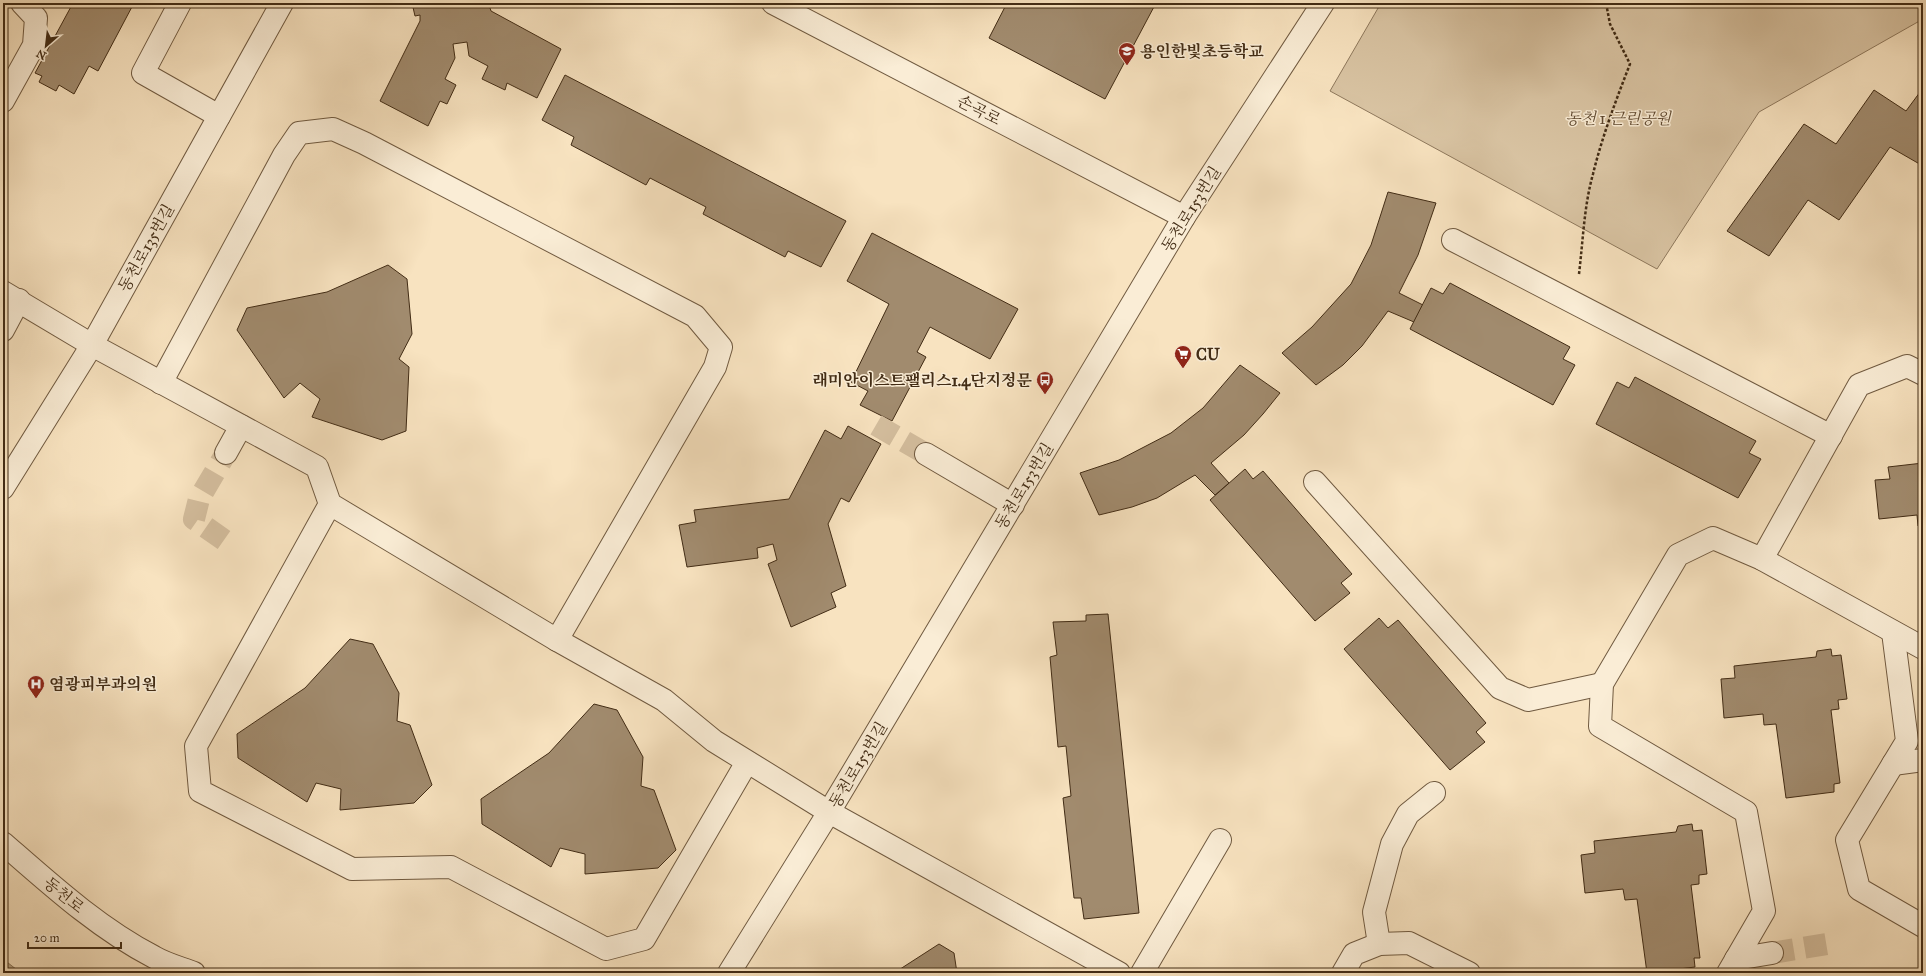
<svg xmlns="http://www.w3.org/2000/svg" width="1926" height="976" font-family="'IM FELL Great Primer','Noto Serif KR',serif">
	<rect width="100%" height="100%" fill="#f8e3c0"/>
	<filter id="stains"><feTurbulence type="fractalNoise" baseFrequency=".005" numOctaves="4"/><feColorMatrix values="0 0 0 0 .2 0 0 0 0 .09 0 0 0 0 .02 0 0 0 .5 -.17"/></filter>
	<radialGradient id="worn" r=".72"><stop offset=".6" stop-color="#630" stop-opacity="0"/><stop offset="1" stop-color="#630" stop-opacity=".3"/></radialGradient>
	<path fill="#d9c4a3" stroke="#8e785c" d="M1381,3H1923V19L1759,112L1657,269L1330,91Z"/>
	<path fill="#baa586" stroke="#8a7559" d="M3,959L21,973H3Z"/>
	<g fill="#a18b6e" stroke="#422c15">
		<path d="M73,3H134L98,71L89,66L74,94L59,85L56,91L39,82L42,76L35,73Z"/>
		<path d="M412,3H494V5H489L491,11L561,49L537,98L507,83L505,90L482,79L488,66L469,56L467,42L453,44L455,58L445,79L456,85L447,104L440,101L428,126L380,101L420,21V15L415,16Z"/>
		<path d="M1007,3H1156L1105,99L989,38Z"/>
		<path d="M565,75L846,221L821,267L788,251L785,257L703,214L706,207L650,178L646,185L571,145L574,137L542,120Z"/>
		<path d="M1923,88V166L1890,147L1839,220L1808,200L1769,256L1727,231L1804,124L1836,144L1874,90L1906,111Z"/>
		<path d="M1388,192L1436,203L1418,255L1399,293L1423,305L1414,322L1388,311L1362,346L1343,365L1316,385L1282,353L1312,327L1351,284L1371,245Z"/>
		<path d="M872,233L1018,309L990,359L930,327L917,352L926,357L892,421L860,405L868,391L851,382L889,304L847,281Z"/>
		<path d="M388,265L407,279L412,334L399,359L409,367L406,431L382,440L312,417L320,399L300,383L284,398L237,330L247,308L327,292Z"/>
		<path d="M1450,283L1570,347L1563,359L1575,365L1553,405L1410,329L1431,288L1443,294Z"/>
		<path d="M1240,365L1280,393L1263,414L1244,435L1211,463L1229,483L1215,495L1195,475L1157,498L1132,507L1099,515L1080,473L1119,460L1171,433L1203,408Z"/>
		<path d="M1635,377L1756,441L1749,453L1761,459L1738,498L1596,424L1617,382L1629,388Z"/>
		<path d="M848,426L881,444L849,502L841,498L828,524L846,586L831,593L836,607L791,627L768,564L777,560L773,544L757,548L758,558L687,567L679,525L696,522L694,510L789,499L825,430L841,439Z"/>
		<path d="M1923,463V526H1918L1917,515L1879,519L1875,480L1890,479L1888,467Z"/>
		<path d="M1245,469L1253,479L1263,471L1352,574L1341,583L1350,593L1315,621L1210,500Z"/>
		<path d="M1108,614L1139,913L1084,919L1081,898H1074L1063,798L1071,796L1066,746L1058,747L1050,657L1057,655L1053,622L1086,621V615Z"/>
		<path d="M1379,618L1388,628L1398,620L1486,723L1476,732L1485,742L1450,770L1344,649Z"/>
		<path d="M350,639L373,644L399,693L397,721L410,725L432,785L414,803L340,810L341,789L316,783L307,802L238,758L237,734L305,688Z"/>
		<path d="M1831,649L1832,656L1841,655L1847,699L1838,700L1839,709L1831,710L1840,783L1834,784V792L1786,798L1776,724L1764,725L1763,714L1724,718L1721,679L1735,678L1734,666L1816,657L1817,651Z"/>
		<path d="M594,704L617,710L643,757L641,786L654,790L676,850L658,868L585,874V854L560,848L551,867L482,824L481,799L549,753Z"/>
		<path d="M1692,824L1693,831L1702,830L1707,874L1699,875V884L1691,885L1700,958H1694L1695,967L1647,973L1637,899L1625,900L1623,889L1585,893L1581,855L1595,853L1594,841L1676,832L1678,826Z"/>
		<path d="M939,944L954,953L957,973H894Z"/>
	</g>
	<g fill="none" stroke-linecap="round" stroke-linejoin="round">
		<g stroke="#d4be9e" stroke-width="22" stroke-dasharray="22 11" stroke-linecap="butt">
			<path d="M876,425L926,454"/>
			<path d="M224,540L194,519L199,499L226,453"/>
			<path d="M1772,953L1833,943"/>
		</g>
		<defs>
			<g id="minor">
				<path d="M180,3L143,73L219,116"/>
				<path d="M773,3L1184,217"/>
				<path d="M3,101L34,45L36,18L22,3"/>
				<path d="M1453,240L1831,436"/>
				<path d="M3,292L92,345L317,467L330,504L557,640L664,700L714,741L829,812L1119,973"/>
				<path d="M3,330L19,300"/>
				<path d="M161,383L284,155L299,133L333,129L364,143L695,316L721,347L715,367L557,640"/>
				<path d="M226,453L241,426"/>
				<path d="M926,454L1013,505"/>
				<path d="M1315,482L1500,688L1528,700L1602,684"/>
				<path d="M3,488L92,345L282,3"/>
				<path d="M330,504L196,746L200,791L352,869L451,867L606,949L644,939L747,762"/>
				<path d="M1762,559L1923,648"/>
				<path d="M1893,632L1907,741L1847,840L1859,889L1923,926"/>
				<path d="M1893,764L1923,760"/>
				<path d="M3,843C50,884 98,928 154,957C166,964 181,968 194,973"/>
				<path d="M1379,944L1374,912L1392,844L1408,814L1434,793"/>
				<path d="M1736,959L1772,953"/>
				<path d="M729,973L829,812L1184,217L1323,3"/>
				<path d="M1142,973L1220,840"/>
				<path d="M1343,973L1354,954L1379,944L1409,943L1469,973"/>
				<path d="M1728,973L1764,911L1746,812L1600,726L1602,684L1678,555L1713,538L1762,559L1859,385L1907,366L1923,374"/>
			</g>
		</defs>
		<use href="#minor" stroke="#705a40" stroke-width="24"/>
		<path stroke="#422c15" stroke-width="2.5" stroke-dasharray="3 2" stroke-linecap="butt" d="M1579,274C1583,241 1584,206 1593,174C1602,137 1616,100 1630,64L1610,24L1606,3"/>
		<use href="#minor" stroke="#faedd6" stroke-width="22"/>
	</g>
	<defs>
		<symbol id="school-pin" viewBox="-11 -11 22 30"><path d="M0 17L-7.5 6A9.5 9.5 0 1 1 7.5 6Z" fill="#8f2418" stroke="#faedd6"/><path d="M0-5L7-2L0 1L-7-2ZM-4 1L0 2.5L4 1V4Q0 6-4 4Z" fill="#fff"/></symbol>
		<symbol id="supermarket-pin" viewBox="-11 -11 22 30"><path d="M0 17L-7.5 6A9.5 9.5 0 1 1 7.5 6Z" fill="#8f2418" stroke="#faedd6"/><path d="M-6-5.5h2.5l.6 2H6L4.5 2H-2.5L-4.4-4H-6ZM-1.5 3.2a1.3 1.3 0 1 0 .1 0ZM3 3.2a1.3 1.3 0 1 0 .1 0Z" fill="#fff"/></symbol>
		<symbol id="bus-pin" viewBox="-11 -11 22 30"><path d="M0 17L-7.5 6A9.5 9.5 0 1 1 7.5 6Z" fill="#8f2418" stroke="#faedd6"/><path d="M-5-6H5V4H4V6H2V4H-2V6H-4V4H-5ZM-3.5-4V0h7V-4ZM-3.5 1.2v1.5H-2V1.2ZM2 1.2v1.5H3.5V1.2Z" fill="#fff"/></symbol>
		<symbol id="hospital-pin" viewBox="-11 -11 22 30"><path d="M0 17L-7.5 6A9.5 9.5 0 1 1 7.5 6Z" fill="#8f2418" stroke="#faedd6"/><path d="M-5-5h3v3.5h4V-5h3V5h-3V1.5h-4V5h-3Z" fill="#fff"/></symbol>
	</defs>
	<g fill-rule="evenodd">
		<use href="#school-pin" x="1117" y="41" width="20" height="27"/>
		<use href="#supermarket-pin" x="1173" y="344" width="20" height="27"/>
		<use href="#bus-pin" x="1035" y="370" width="20" height="27"/>
		<use href="#hospital-pin" x="26" y="674" width="20" height="27"/>
	</g>
	<g text-anchor="middle" dominant-baseline="central" stroke-width="3" stroke-linejoin="round" paint-order="stroke">
		<g font-size="16" font-weight="bold" fill="#422c15" stroke="#faedd6" text-anchor="start">
			<text x="1140" y="51">용인한빛초등학교</text>
			<text x="1196" y="354">CU</text>
			<text x="1032" y="380" text-anchor="end">래미안이스트팰리스1.4단지정문</text>
			<text x="49" y="684">염광피부과의원</text>
		</g>
		<g font-size="16" fill="#422c15" stroke="#faedd6">
			<text transform="translate(979 110) rotate(27)">손곡로</text>
			<text transform="translate(1191 209) rotate(-58)">동천로153번길</text>
			<text transform="translate(146 248) rotate(-61)">동천로135번길</text>
			<text transform="translate(1024 486) rotate(-59)">동천로153번길</text>
			<text transform="translate(858 765) rotate(-59)">동천로153번길</text>
			<text transform="translate(64 895) rotate(39)">동천로</text>
		</g>
		<g font-size="16" font-style="italic" fill="#604a31" stroke="#faedd6">
			<text x="1618" y="118">동천 1 근린공원</text>
		</g>
	</g>
	<rect width="1926" height="976" fill="none" stroke="#f8e3c0" stroke-width="16"/>
	<rect x="4" y="4" width="1918" height="968" fill="none" stroke="#422c15" stroke-width="2"/>
	<rect x="8" y="8" width="1910" height="960" fill="none" stroke="#422c15"/>
	<g transform="translate(46 46) rotate(208)" stroke="#faedd6" stroke-width="3" paint-order="stroke">
	<path d="M0-3L7 15L0 10L-7 15Z" fill="#422c15"/>
	<text y="-6" font-size="11" font-weight="bold" text-anchor="middle" fill="#422c15">N</text>
	</g>
	<path d="M28 942v6h93v-6" fill="none" stroke="#422c15" stroke-width="2"/>
	<text x="34" y="942" font-size="12" fill="#422c15" stroke="#faedd6" stroke-width="3" paint-order="stroke">20 m</text>
	<rect width="100%" height="100%" filter="url(#stains)"/>
	<rect width="100%" height="100%" fill="url(#worn)"/>
</svg>
